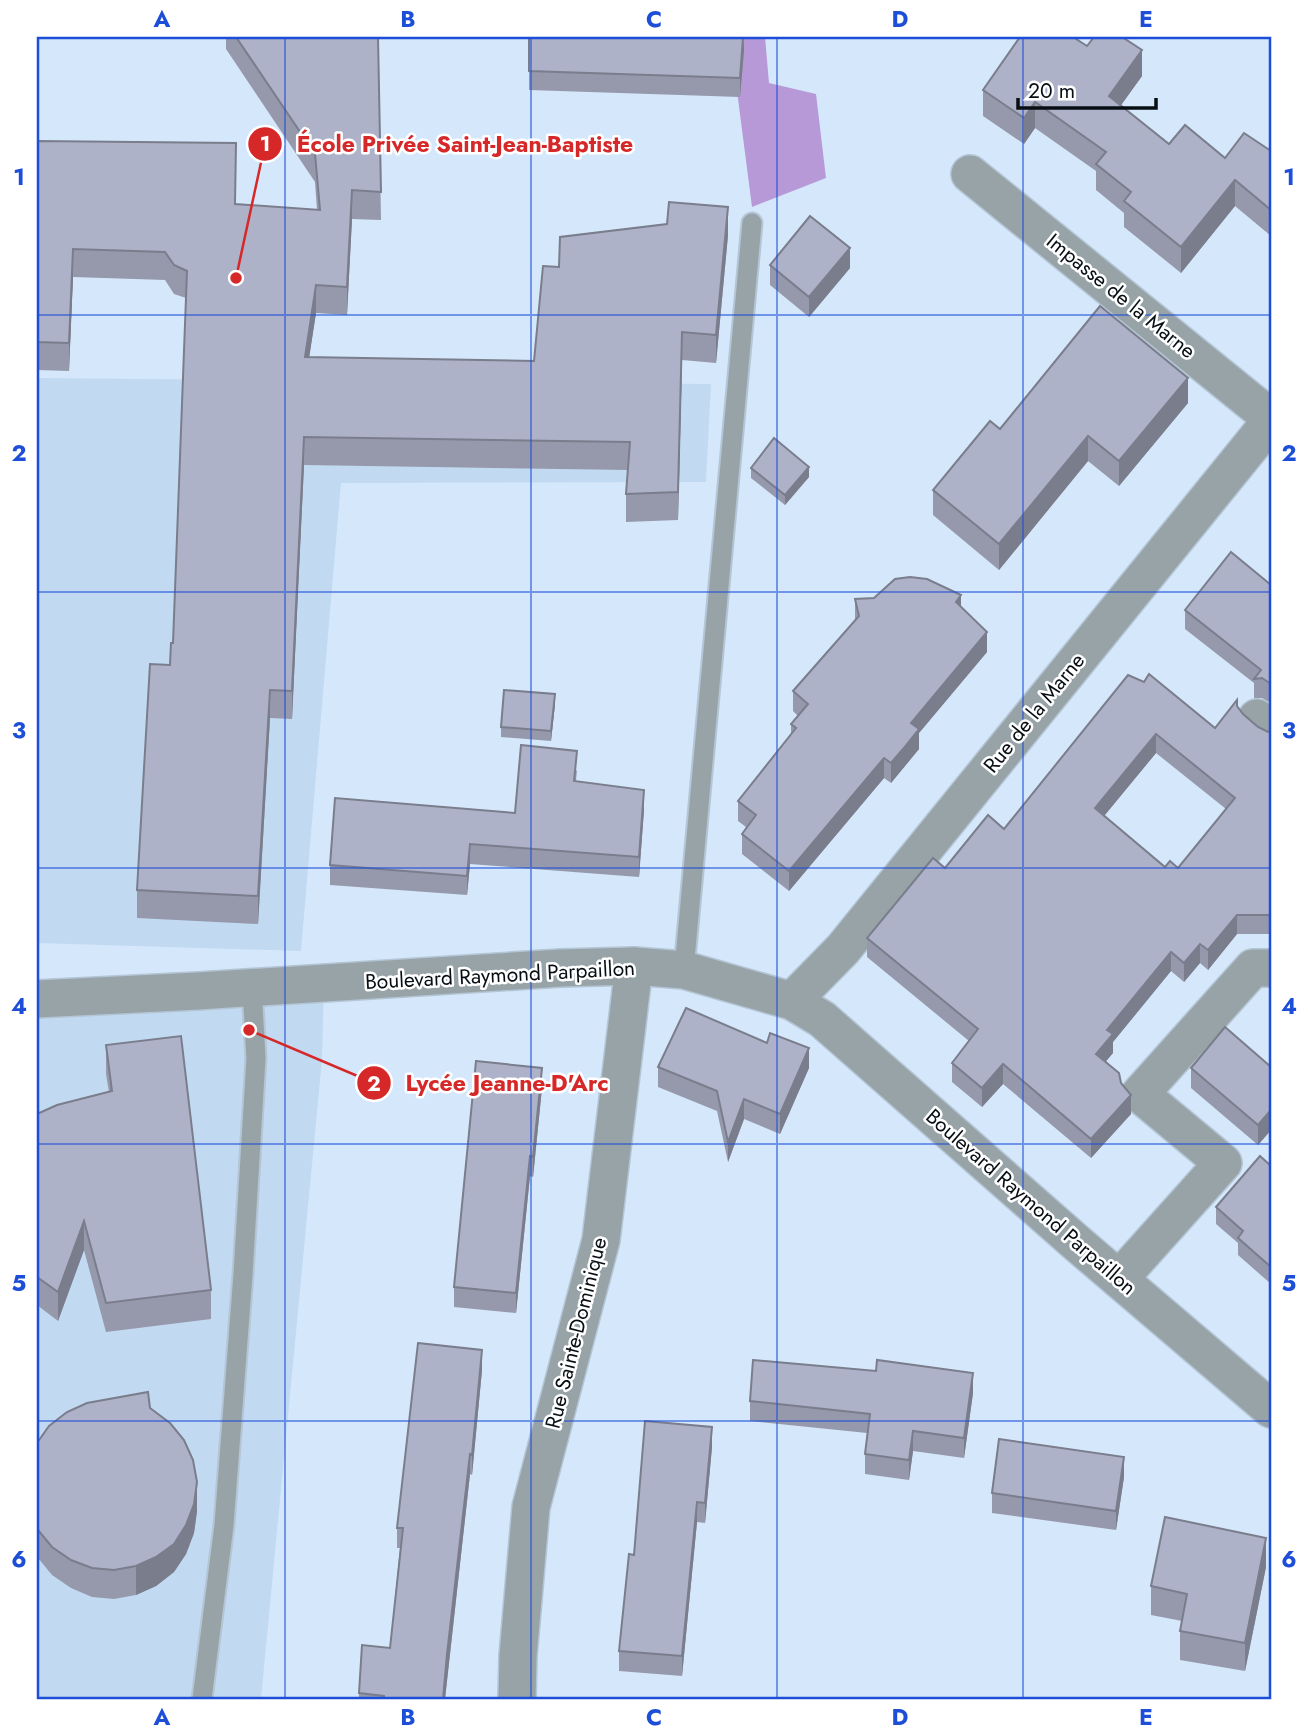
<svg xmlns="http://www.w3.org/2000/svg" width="1308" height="1736" font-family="Jost,sans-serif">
	<rect width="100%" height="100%" fill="#d5e8fb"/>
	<g fill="#c1daf1">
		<path d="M37,378L711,384L706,482L341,483L301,951L37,943Z"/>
		<path d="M324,984L322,1060L261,1699H37V999Z"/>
	</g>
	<path fill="#b899d7" d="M730,37H765L769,83L816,94L826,178L752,207Z"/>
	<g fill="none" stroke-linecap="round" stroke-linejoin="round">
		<defs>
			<g id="lane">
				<path d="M684,970L752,223"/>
				<path d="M202,1699L224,1525L243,1274L256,1058L252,988"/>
			</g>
			<g id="street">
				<path d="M970,174L1271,418"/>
				<path d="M1257,718L1271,730"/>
				<path d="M37,999L198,991L561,968L634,966L684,970L792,1001L822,1019L1079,1245L1271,1409"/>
				<path d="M792,1001L843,949L1271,421"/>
				<path d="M1119,1279L1223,1163L1140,1094L1253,968H1271"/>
				<path d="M517,1699L518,1656L531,1507L601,1240L634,966"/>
			</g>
		</defs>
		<use href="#lane" stroke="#b4c5d6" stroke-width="23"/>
		<use href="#street" stroke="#b4c5d6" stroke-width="40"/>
		<use href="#lane" stroke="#97a3a6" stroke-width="19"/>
		<use href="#street" stroke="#97a3a6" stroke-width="37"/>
	</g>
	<g fill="#9699ac" fill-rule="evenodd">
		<path d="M226,37H378L381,220L352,219L347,315L316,313L309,357L534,361L559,267L728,235L716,363L682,360L678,520L626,522V494L628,470L304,465L292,719L270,718L258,924L137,918V890L173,643L186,298L174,294L165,280L73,277L69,371L37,370V141L236,171L235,204L317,210L315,182L226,49Z"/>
		<path d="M529,37L744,51L740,97L529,90Z"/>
		<path d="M1087,46L1142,76L1121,105L1169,144L1225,158L1271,151V236L1235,206L1181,273L1124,227V213L1096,190V171L1035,128L1024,144L983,116V90Z"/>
		<path d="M770,265L850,268L809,317L770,285Z"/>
		<path d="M1188,403L1119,486L1088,461L999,570L933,515V490L1000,429Z"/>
		<path d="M751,468L809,477L785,505L751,478Z"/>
		<path d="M1271,585V703L1262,698H1254V683L1185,629V610Z"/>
		<path d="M855,599L961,607L987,652L919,733V749L891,783L884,778L789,891L742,854V834L746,827L738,821V801L791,734V724L798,716L793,711V691L855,620Z"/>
		<path d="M1128,675L1215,728L1237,706L1243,714L1258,727L1268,732L1271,731V934H1237L1208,970L1200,963L1184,982L1171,971L1113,1042V1053L1106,1061L1121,1083L1131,1114L1091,1158L1003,1084L982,1107L952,1082V1063L969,1041L867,957V938L945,868L1004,829ZM1156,753L1226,809L1178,868L1165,867L1104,816Z"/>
		<path d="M555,704L551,741L501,737V727Z"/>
		<path d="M577,770L576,781L644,810L639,877L470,864L467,895L330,885V865L515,813Z"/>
		<path d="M106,1045L211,1290V1319L106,1332L84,1250L58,1321L37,1305V1114L109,1092L106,1074Z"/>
		<path d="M658,1067L809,1068L780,1134L744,1119L728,1162L717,1111L658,1087Z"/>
		<path d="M1271,1067V1130L1258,1145L1191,1088V1068Z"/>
		<path d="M542,1088L533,1177L530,1176L516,1313L454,1307V1287Z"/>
		<path d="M1271,1166V1284L1238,1255V1243L1216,1224V1207Z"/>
		<path d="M482,1370L472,1475L470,1474L445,1699H359V1693L390,1648L400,1548H397V1528Z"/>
		<path d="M973,1393L964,1458L913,1451L909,1480L865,1474V1454L867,1433L750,1421V1401Z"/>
		<path d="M150,1408L197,1511L194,1533L186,1554L174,1572L156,1586L136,1595L114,1599L92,1597L71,1588L52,1575L38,1558L37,1554V1443Z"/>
		<path d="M712,1447L705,1523L697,1522L682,1676L619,1671V1651L634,1555Z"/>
		<path d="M1124,1477L1116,1530L992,1513V1493Z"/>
		<path d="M1266,1567L1245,1671L1180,1660V1631L1182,1621L1151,1615V1586Z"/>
	</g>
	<g fill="#7a7d8c">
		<path d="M744,37V51L740,97V78Z"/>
		<path d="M1142,50V76L1109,122V96Z"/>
		<path d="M1035,102V128L1024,144V118Z"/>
		<path d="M1235,180V206L1181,273V247Z"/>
		<path d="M352,190V219L347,315V287Z"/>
		<path d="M728,207V235L716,363V335Z"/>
		<path d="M850,248V268L809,317V297Z"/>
		<path d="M73,249V277L69,371V343Z"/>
		<path d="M316,285V313L305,385V357Z"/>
		<path d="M682,332V360L678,520V492Z"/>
		<path d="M1188,378V403L1119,486V461Z"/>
		<path d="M1088,436V461L999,570V544Z"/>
		<path d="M304,437V465L292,719V691Z"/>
		<path d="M809,467V477L785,505V495Z"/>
		<path d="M961,595V615L956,602Z"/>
		<path d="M987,632V652L919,733V749L891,783V763L911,723Z"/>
		<path d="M270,690V718L258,924V896Z"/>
		<path d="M555,694V704L551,741V731Z"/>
		<path d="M1156,734V753L1095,827V808Z"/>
		<path d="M884,758V778L789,891V871Z"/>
		<path d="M644,790V810L639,877V857Z"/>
		<path d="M470,844V864L467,895V876Z"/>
		<path d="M1237,915V934L1208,970V950Z"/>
		<path d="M1200,944V963L1184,982V963Z"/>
		<path d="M1171,952V971L1113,1042V1053L1096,1073V1054L1107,1030Z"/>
		<path d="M809,1048V1068L780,1134V1114Z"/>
		<path d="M1003,1064V1084L982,1107V1088Z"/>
		<path d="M542,1068V1088L533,1177V1157Z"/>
		<path d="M1131,1095V1114L1091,1158V1139Z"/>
		<path d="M744,1099V1119L728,1162V1142Z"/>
		<path d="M1271,1110V1130L1258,1145V1125Z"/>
		<path d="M530,1156V1176L516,1313V1293Z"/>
		<path d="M84,1221V1250L58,1321V1292Z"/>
		<path d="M482,1350V1370L472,1475V1455Z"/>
		<path d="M973,1373V1393L964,1458V1438Z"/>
		<path d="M712,1427V1447L705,1523V1503Z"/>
		<path d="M913,1431V1451L909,1480V1460Z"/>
		<path d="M470,1454V1474L445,1699H443L447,1654Z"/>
		<path d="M1124,1457V1477L1116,1530V1511Z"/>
		<path d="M197,1482V1511L194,1533L186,1554L174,1572L156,1586L136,1595V1566Z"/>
		<path d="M697,1502V1522L682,1676V1656Z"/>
		<path d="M1266,1538V1567L1245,1671V1643Z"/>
	</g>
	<g fill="#aeb2c8" stroke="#7a7d8c" stroke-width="2" fill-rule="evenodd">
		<path d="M236,37H378L381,192L352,190L347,287L316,285L305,357L534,361L543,266L559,267L560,237L667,224L669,202L728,207L716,335L682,332L678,492L626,494L630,442L304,437L292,691L270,690L258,896L137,890L150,664L170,665L171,643H173L187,271L174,265L165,252L73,249L69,343L37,342V141L236,143L235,204L320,210L315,154Z"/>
		<path d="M529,37H743L740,78L529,71Z"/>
		<path d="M1020,37H1073L1087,46L1094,37H1122L1142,50L1109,96L1169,144L1185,125L1225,158L1244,133L1271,151V210L1235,180L1181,247L1124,201L1131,192L1096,164L1106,152L1035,102L1024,118L983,90Z"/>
		<path d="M810,216L850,248L809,297L770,265Z"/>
		<path d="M1100,306L1188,378L1119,461L1088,436L999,544L933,490L990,421L1000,429Z"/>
		<path d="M774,438L809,467L785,495L751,468Z"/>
		<path d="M1231,552L1271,585V684L1262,678L1254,679L1261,670L1185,610Z"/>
		<path d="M910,577L927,579L961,595L956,602L987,632L911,723L919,729L903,749L891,763L884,758L789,871L742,834L756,815L738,801L796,728L791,724L808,704L793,691L859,616L855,599L874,598L895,579Z"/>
		<path d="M1149,674L1215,728L1237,700V706L1243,714L1258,727L1268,732L1271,731V915H1237L1208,950L1200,944L1184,963L1171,952L1107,1030L1113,1034L1096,1054L1119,1073L1121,1083L1131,1095L1091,1139L1003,1064L982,1088L952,1063L978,1029L867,938L933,858L945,868L988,815L1004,829L1128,675L1144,682ZM1156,734L1235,798L1178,868L1170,861L1165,867L1095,808Z"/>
		<path d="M504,690L555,694L551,731L501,727Z"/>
		<path d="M521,745L577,751L574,781L644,790L639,857L470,844L467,876L330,865L335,798L515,813Z"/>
		<path d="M686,1008L767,1043L770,1033L809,1048L780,1114L744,1099L728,1142L717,1091L658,1067Z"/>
		<path d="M1225,1027L1271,1067V1110L1258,1125L1191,1068Z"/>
		<path d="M181,1036L211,1290L106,1303L84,1221L58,1292L37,1277V1114L57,1105L112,1091L106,1045Z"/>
		<path d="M476,1061L542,1068L533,1157L530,1156L516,1293L454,1287Z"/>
		<path d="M1260,1156L1271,1166V1267L1238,1238L1243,1231L1216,1207Z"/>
		<path d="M418,1343L482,1350L472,1455L470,1454L447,1654L443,1699H384V1696L359,1693L362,1645L390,1648L403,1528H397Z"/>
		<path d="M753,1360L876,1371L877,1360L973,1373L964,1438L913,1431L909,1460L865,1454L870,1414L750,1401Z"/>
		<path d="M148,1392L150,1408L170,1423L184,1440L193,1460L197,1482L194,1504L186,1525L174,1544L156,1557L136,1566L114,1570L92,1568L71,1560L52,1547L38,1530L37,1526V1443L49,1426L67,1412L87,1403Z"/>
		<path d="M645,1421L712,1427L705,1503L697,1502L682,1656L619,1651L629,1554L634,1555Z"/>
		<path d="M999,1439L1124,1457L1116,1511L992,1493Z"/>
		<path d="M1165,1517L1266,1538L1245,1643L1180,1631L1187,1594L1151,1586Z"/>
	</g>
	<path fill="none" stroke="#1d4ed8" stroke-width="2" stroke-opacity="0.55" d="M285,37V1699M531,37V1699M777,37V1699M1023,37V1699M37,315H1271M37,592H1271M37,868H1271M37,1144H1271M37,1421H1271"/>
	<g text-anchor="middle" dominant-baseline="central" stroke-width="5" stroke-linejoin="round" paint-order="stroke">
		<g font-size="21" fill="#080f14" stroke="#fff">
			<text transform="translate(1121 296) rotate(39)">Impasse de la Marne</text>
			<text transform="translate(1034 713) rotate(-51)">Rue de la Marne</text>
			<text transform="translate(500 975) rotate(-3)">Boulevard Raymond Parpaillon</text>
			<text transform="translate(1031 1202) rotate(41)">Boulevard Raymond Parpaillon</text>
			<text transform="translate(576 1333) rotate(-76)">Rue Sainte-Dominique</text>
		</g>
	</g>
	<path fill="none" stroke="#d62828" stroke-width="2.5" d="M236 278L265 144M249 1030L374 1083"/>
	<g fill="#d62828" stroke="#fff" stroke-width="2.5">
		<circle cx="236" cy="278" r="7"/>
		<circle cx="249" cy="1030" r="7"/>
		<circle cx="265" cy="144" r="18"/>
		<circle cx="374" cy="1083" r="18"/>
	</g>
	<g font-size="21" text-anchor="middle" font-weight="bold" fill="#fff">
		<text x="265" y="151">1</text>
		<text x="374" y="1091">2</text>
	</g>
	<g font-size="23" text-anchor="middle" font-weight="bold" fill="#d62828" stroke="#fff" stroke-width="5" stroke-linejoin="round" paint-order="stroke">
		<text x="465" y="152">École Privée Saint-Jean-Baptiste</text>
		<text x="507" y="1091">Lycée Jeanne-D'Arc</text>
	</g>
	<rect width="1308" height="1736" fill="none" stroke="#ffffff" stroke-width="77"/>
	<path d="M1018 98v10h138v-10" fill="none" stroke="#080f14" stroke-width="3.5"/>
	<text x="1028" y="98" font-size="21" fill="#080f14" stroke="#ffffff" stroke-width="5" paint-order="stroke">20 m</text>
	<rect x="38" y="38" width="1232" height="1660" fill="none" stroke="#1d4ed8" stroke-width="2.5"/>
	<g font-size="23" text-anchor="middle" font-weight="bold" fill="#1d4ed8">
		<text x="162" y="27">A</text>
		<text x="408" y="27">B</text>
		<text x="654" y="27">C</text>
		<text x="900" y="27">D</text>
		<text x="1146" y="27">E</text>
		<text x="19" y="185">1</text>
		<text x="1289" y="185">1</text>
		<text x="19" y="461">2</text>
		<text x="1289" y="461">2</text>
		<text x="19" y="738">3</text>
		<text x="1289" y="738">3</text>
		<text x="19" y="1014">4</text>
		<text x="1289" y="1014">4</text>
		<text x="19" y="1291">5</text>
		<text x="1289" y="1291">5</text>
		<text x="19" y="1567">6</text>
		<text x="1289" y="1567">6</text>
		<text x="162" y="1725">A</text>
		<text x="408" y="1725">B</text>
		<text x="654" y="1725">C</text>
		<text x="900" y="1725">D</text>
		<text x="1146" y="1725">E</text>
	</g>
</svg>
